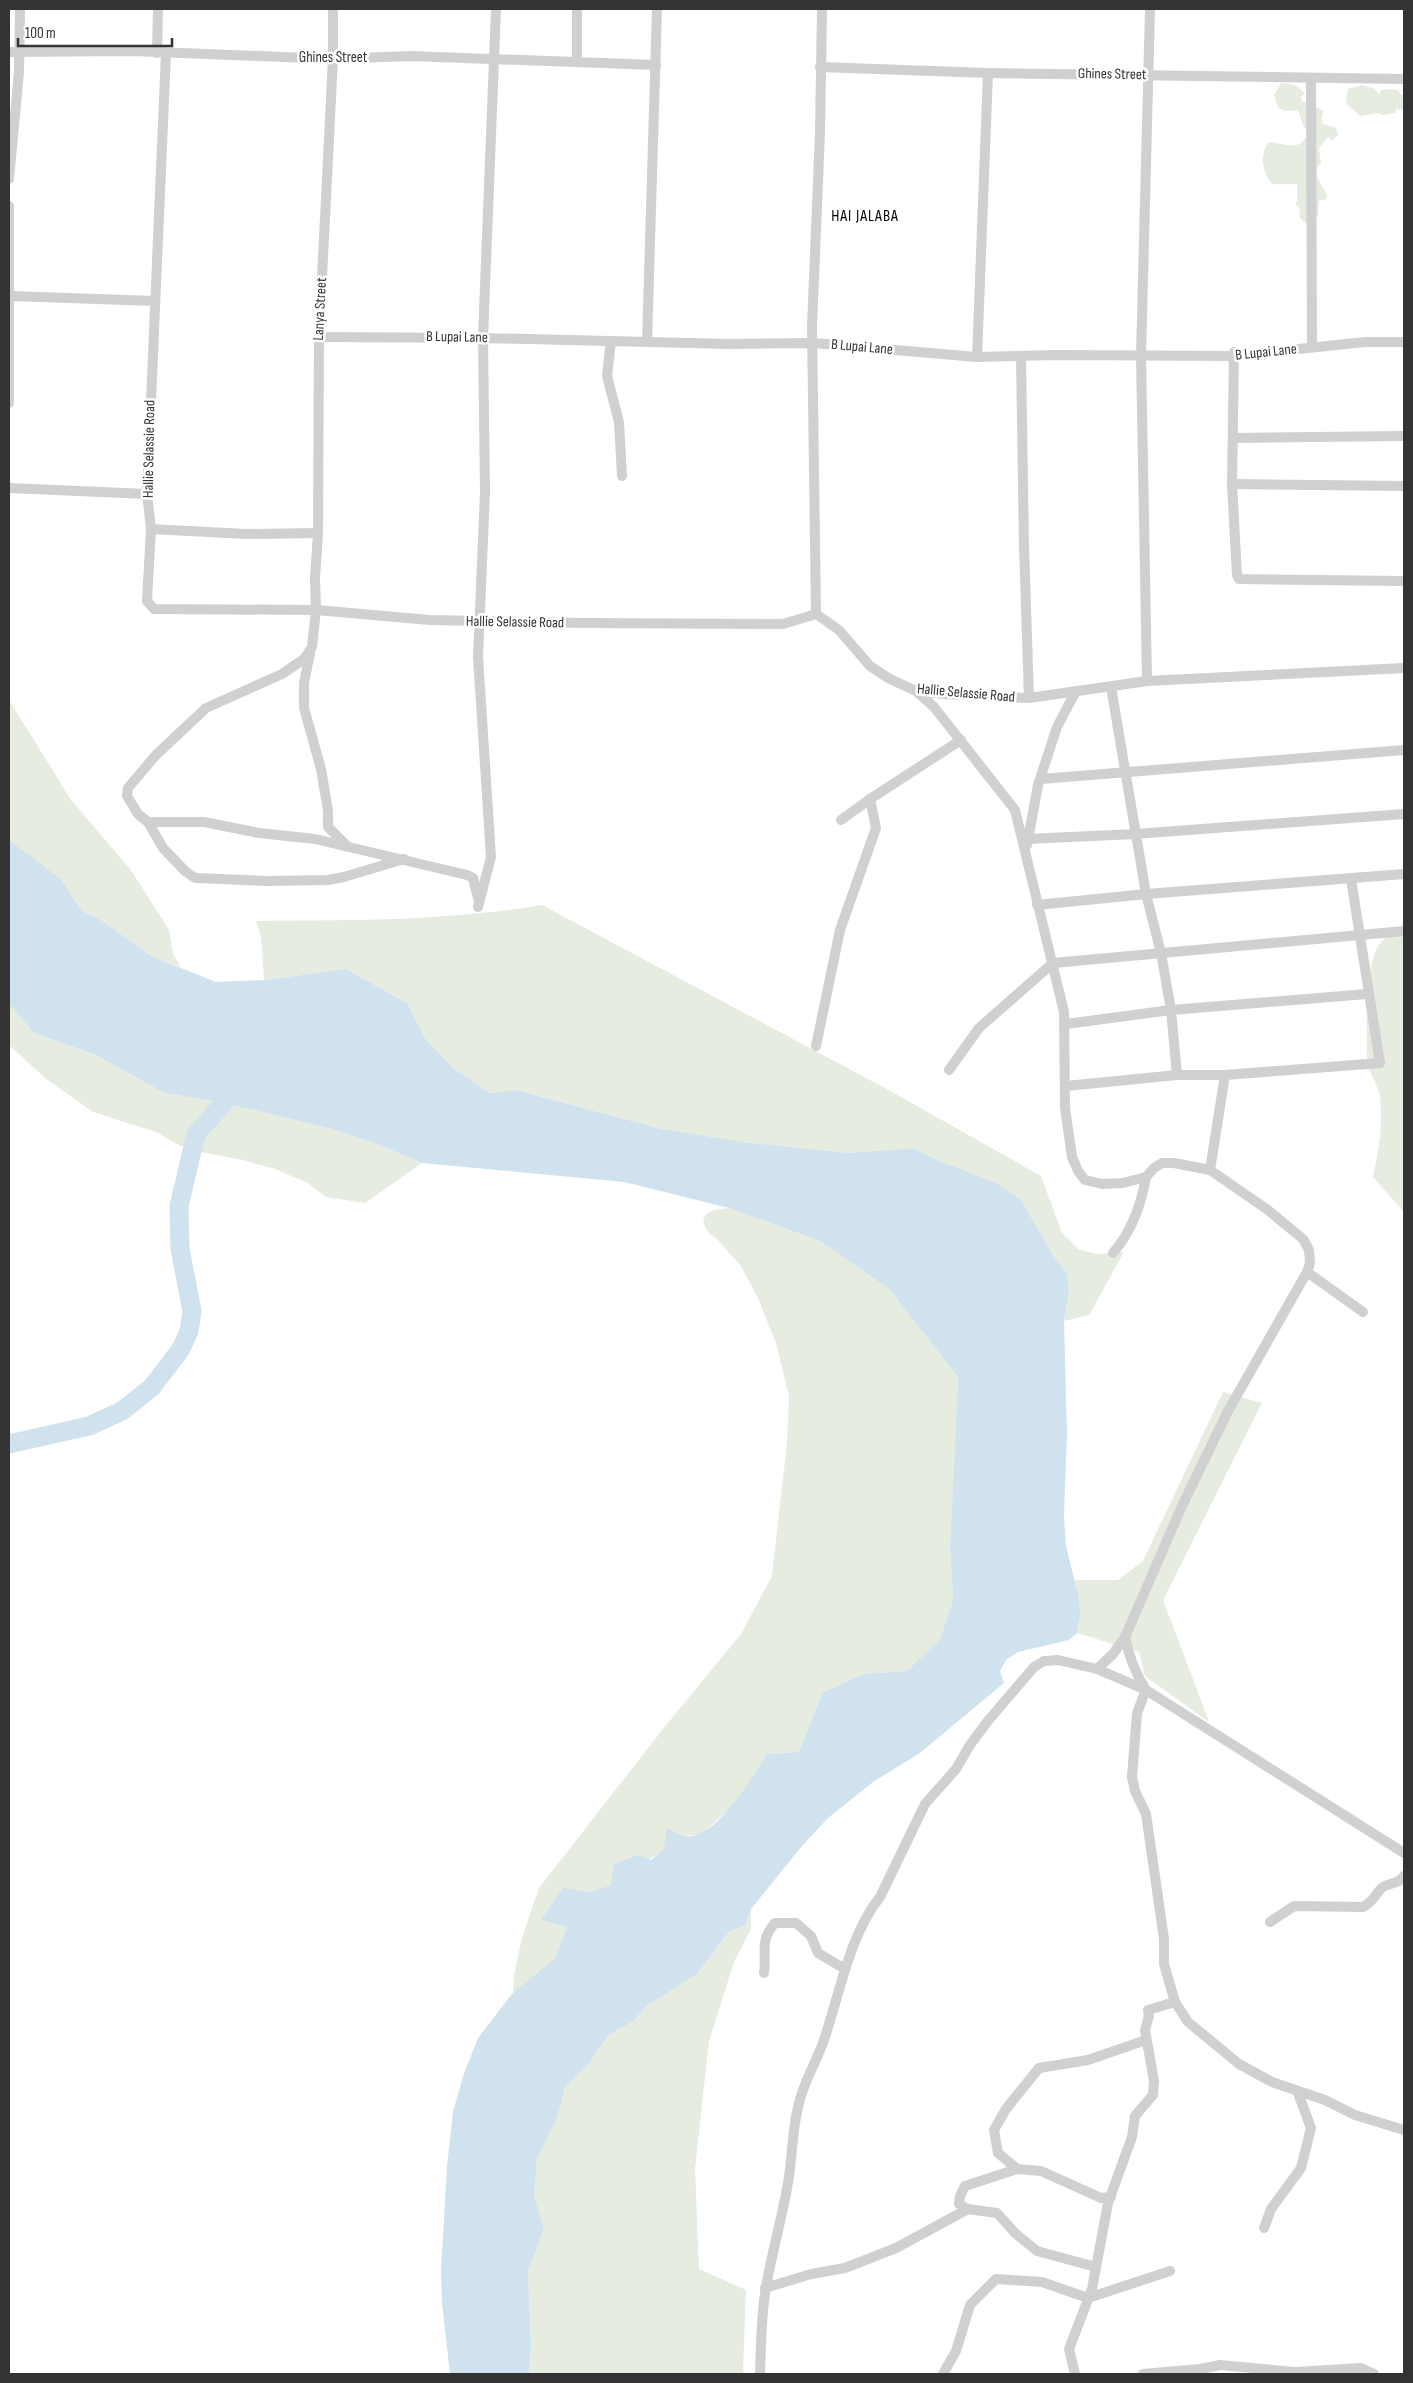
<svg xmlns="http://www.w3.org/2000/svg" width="1413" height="2383" font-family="'Sofia Sans Condensed',sans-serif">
	<rect width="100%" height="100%" fill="#fff"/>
	<g fill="#e6ecdf">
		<path d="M1281,83C1293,84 1297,84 1305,94L1301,96L1302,101L1324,111L1321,119L1323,124L1336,128L1338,135L1332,141L1328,137L1319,148L1321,164L1318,165L1316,175L1327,195L1326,199L1319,201L1318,217H1314L1308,225L1300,218L1299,206L1295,205L1297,201V184H1272C1262,171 1259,155 1269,142C1287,144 1299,153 1308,133L1303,125L1298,110L1284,111L1278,107L1274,95Z"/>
		<path d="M1362,85L1373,88L1380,95V91L1386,89L1398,90L1401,95H1404V110L1396,109L1395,113L1384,115L1377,113L1360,116L1346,103L1348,89Z"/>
		<path d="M9,700L71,800L130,869L169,930L173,954L181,967L151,956L101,920L82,911L61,879L9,840Z"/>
		<path d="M542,905L894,1093L1041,1176L1062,1233L1078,1249L1096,1254L1124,1252L1089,1315L1064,1321L1069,1292L1067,1273L1053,1255L1021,1200L913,1148L849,1153L743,1142L658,1128L518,1090L489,1093L452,1067L425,1038L407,1003L346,969L264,980L261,936L256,921C354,920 446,921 542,905Z"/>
		<path d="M1404,929V1212L1373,1177C1379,1149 1383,1126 1380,1097C1379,1086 1370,1076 1368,1065C1365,1046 1367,963 1377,948C1383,938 1394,930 1404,929Z"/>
		<path d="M9,1004L34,1033L96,1055L164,1093L224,1103L332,1129L374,1143L422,1163L365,1203L326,1197L308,1183L275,1169L239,1159L188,1150L156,1132L93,1112L45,1078L9,1045Z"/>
		<path d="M729,1208L820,1241L889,1289L958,1377L950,1547L953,1600L940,1639L907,1671L863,1674L822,1693L799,1752L767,1754L736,1803L701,1834L685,1836L611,1885L590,1892L541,1920L567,1927L554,1959L513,1994L514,1975L522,1938L539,1888L663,1729L741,1634L772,1576L787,1443L789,1396L776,1343L758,1298L741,1266L717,1239L707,1231L703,1221L706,1214L714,1210Z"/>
		<path d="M1223,1392L1262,1403L1163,1600L1209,1722L1145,1676L1139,1652L1077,1633L1080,1617L1075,1580H1118L1143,1561Z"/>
		<path d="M751,1909V1929L734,1962L709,2041L695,2168L699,2269L746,2290L743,2374H529L531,2346L528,2272L544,2228L534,2196L537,2159L558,2116L565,2087L589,2063L609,2035L632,2022L647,2006L697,1974L729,1932L745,1926Z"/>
	</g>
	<path fill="#cfe2ee" d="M9,840L61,879L82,911L101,920L151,956L216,982L264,980L346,969L407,1003L425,1038L452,1067L489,1093L517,1090L658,1128L743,1142L849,1153L913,1148L944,1163L996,1183L1021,1200L1053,1255L1067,1273L1069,1292L1064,1321L1067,1434L1064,1515L1066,1546L1079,1599L1080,1617L1077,1633L1069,1640L1018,1652L1006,1660L1000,1671L1004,1683L920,1753L873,1782L828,1818L802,1846L751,1909L745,1926L729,1932L697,1974L647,2006L632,2022L609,2035L589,2063L565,2087L558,2116L537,2159L534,2196L544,2228L528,2272L531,2346L529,2374H450L442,2303L441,2270L447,2166L453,2112L463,2076L478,2038L512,1994L554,1959L567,1927L541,1920L563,1888L590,1892L611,1885L614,1864L638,1855L651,1860L664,1849L667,1828C672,1830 679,1835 685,1836C715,1841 753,1776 767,1754L799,1752L822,1693L863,1674L907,1671L940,1639L953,1600L950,1547L958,1377L889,1289L820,1241L729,1208L624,1182L422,1163L374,1143L332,1129L224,1103L164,1093L96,1055L34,1033L9,1004Z"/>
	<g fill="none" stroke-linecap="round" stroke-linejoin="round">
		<path stroke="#cfe2ee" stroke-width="19" d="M9,1444L89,1426L122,1411L152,1387L181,1349L189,1331L192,1311L180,1249L179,1206L196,1134L224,1103"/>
		<g stroke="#d0d0d0" stroke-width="10">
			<path d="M333,9V59L319,337L318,533L315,579L316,610L312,647L304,659L282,674L206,708L156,755L128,788L127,796L138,814L148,822L163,848L185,871L195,878L265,881L328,880L344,877L404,859"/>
			<path d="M9,52L132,51L333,59L410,56L656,65"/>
			<path d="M157,53L158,9"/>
			<path d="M166,53L147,494L151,529L147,601L154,609L316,610L430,620L583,623L783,624L816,614L839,630L870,666L890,679L916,691L943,694L1029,698L1147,681L1404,668"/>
			<path d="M577,62V9"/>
			<path d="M820,67L988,73L1404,79"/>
			<path d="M1311,78L1312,347"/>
			<path d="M9,179L19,72L20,9"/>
			<path d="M9,206V403"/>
			<path d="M10,296L155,301"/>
			<path d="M319,337L483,338L729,344L813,343L977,357L1055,355L1233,356L1365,342H1404"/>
			<path d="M611,341L607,376L619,422L622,476"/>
			<path d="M647,342L657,9"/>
			<path d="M1233,355L1234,352L1232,484L1237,575L1239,579L1404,581"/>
			<path d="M977,357L988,73"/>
			<path d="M1021,357L1024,546L1029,698"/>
			<path d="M1234,438L1404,436"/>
			<path d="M1232,484L1404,486"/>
			<path d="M9,488L147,494"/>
			<path d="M151,529L246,534L318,533"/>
			<path d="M816,614L812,327L820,133L822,9"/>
			<path d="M310,653L304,683V708L321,769L328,811V827L346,845"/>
			<path d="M1147,681L1141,356L1150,9"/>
			<path d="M1111,687L1146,894L1161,953L1171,1010L1177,1075"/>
			<path d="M916,691L934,707L1015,810L1064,1012L1065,1108L1072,1157L1078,1171L1085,1180L1102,1184L1123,1183L1146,1177L1154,1168L1162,1163H1174L1210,1170L1268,1210L1303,1239L1309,1250L1310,1263L1307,1272L1228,1411L1182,1506L1125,1637L1113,1654L1097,1669"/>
			<path d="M1041,779L1404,750"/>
			<path d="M870,799L961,740"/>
			<path d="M148,822H204L259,833L315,839L467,875L473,878L478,898"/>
			<path d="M1027,839L1135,834L1404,814"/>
			<path d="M1027,845L1038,785L1057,727L1076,691"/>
			<path d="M1037,905L1146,894L1404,874"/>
			<path d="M478,907L491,857L478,657L485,492L483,338L496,9"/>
			<path d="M1066,1024L1171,1010L1367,994"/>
			<path d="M816,1046L840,930L876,828L870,799L841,820"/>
			<path d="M949,1070L979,1028L1053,963L1404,931"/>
			<path d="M1066,1086L1177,1075H1225L1380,1063L1351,879"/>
			<path d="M1210,1170L1225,1075"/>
			<path d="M1113,1253C1132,1231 1141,1206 1146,1177"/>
			<path d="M1307,1272L1363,1312"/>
			<path d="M1125,1637C1129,1657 1135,1673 1146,1690L1404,1853"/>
			<path d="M1270,1922L1294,1906L1363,1907C1375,1901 1375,1893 1383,1887C1390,1882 1398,1885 1404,1876"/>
			<path d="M764,1973C767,1952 759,1941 775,1923H796L811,1936L818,1953L845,1969"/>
			<path d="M1017,2169L998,2153L994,2130L1006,2109L1039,2068L1088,2060L1146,2040"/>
			<path d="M1264,2228L1271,2209L1301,2168L1311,2128L1298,2093"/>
			<path d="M1096,2267L1037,2251L1015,2233L997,2213L968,2209L959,2204L960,2196L965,2186L1017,2169L1041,2171L1101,2198L1111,2197"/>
			<path d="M765,2288L811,2274L845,2268L896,2248L968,2209"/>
			<path d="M760,2374C761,2345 761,2316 766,2287C772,2252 782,2218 788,2183C793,2154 792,2122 802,2093C808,2074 819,2056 825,2037C840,1992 850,1934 880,1897L925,1804L956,1769L970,1745L987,1722L1034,1667L1044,1661L1058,1660L1097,1669L1146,1690L1137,1713L1132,1777L1135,1791L1146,1814L1164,1939V1964L1175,2002L1188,2022L1239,2064L1272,2082L1325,2100L1355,2115L1404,2130"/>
			<path d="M943,2374L956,2351L970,2305L996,2279L1042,2282L1088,2298L1170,2271"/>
			<path d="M1075,2374L1069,2349L1092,2289L1108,2203L1132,2137L1135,2116L1153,2095L1154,2081L1145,2030L1149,2016L1148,2010L1175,2002"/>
			<path d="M1143,2374L1200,2369L1220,2365L1295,2372L1361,2368L1374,2374"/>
		</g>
	</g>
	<g text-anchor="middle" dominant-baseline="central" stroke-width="5" stroke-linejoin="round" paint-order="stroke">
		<g font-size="15" fill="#333" stroke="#fff">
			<text x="333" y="57">Ghines Street</text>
			<text transform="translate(1112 74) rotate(1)">Ghines Street</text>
			<text transform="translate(320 309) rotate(-87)">Lanya Street</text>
			<text transform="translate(457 337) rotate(1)">B Lupai Lane</text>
			<text transform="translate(862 347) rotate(5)">B Lupai Lane</text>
			<text transform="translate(1266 352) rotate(-6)">B Lupai Lane</text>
			<text transform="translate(149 449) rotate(-89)">Hallie Selassie Road</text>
			<text transform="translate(515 622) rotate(1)">Hallie Selassie Road</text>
			<text transform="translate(966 693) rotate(5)">Hallie Selassie Road</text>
		</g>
		<g font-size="16" letter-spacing="1" fill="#000" stroke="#fff">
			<text x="865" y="216">HAI JALABA</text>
		</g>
	</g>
	<rect width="1413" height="2383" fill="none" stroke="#333333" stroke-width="20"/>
	<path d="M18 38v8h154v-8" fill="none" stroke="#333333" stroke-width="2.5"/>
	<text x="25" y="38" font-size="15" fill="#333333" stroke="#ffffff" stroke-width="4" paint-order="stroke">100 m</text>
</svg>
